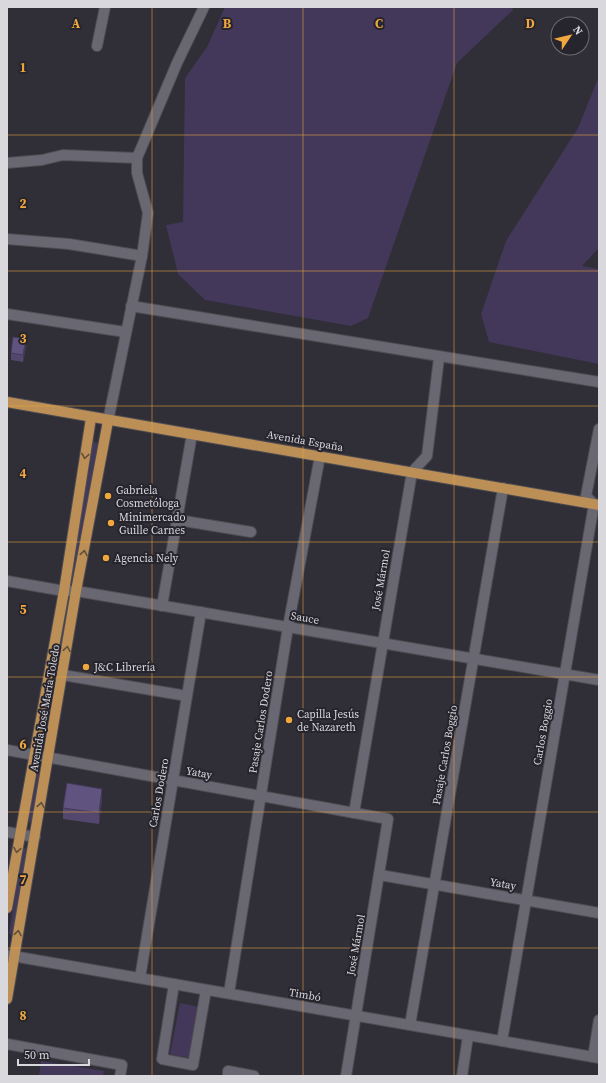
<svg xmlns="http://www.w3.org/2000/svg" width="606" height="1083" font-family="'Source Serif 4',serif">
	<rect width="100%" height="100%" fill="#302e36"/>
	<g fill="#43385a">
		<path d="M225,7H512L513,10L457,63L368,318L351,326L205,300L178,274L166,225L183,222L185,78L207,47Z"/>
		<path d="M599,76V248L582,266L599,269V364L489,342L481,314L506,241L578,128Z"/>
		<path d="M93,442L99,443L76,581L70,580Z"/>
		<path d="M66,604H70L47,743H42Z"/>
		<path d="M38,770L44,771L33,823L28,821Z"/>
		<path d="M23,848L28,849L13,935L9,934Z"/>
		<path d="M180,1003L199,1007L189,1058L170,1054Z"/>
		<path d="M41,1061L104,1071L103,1076H39Z"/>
	</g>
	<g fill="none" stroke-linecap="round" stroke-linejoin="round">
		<defs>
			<g id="minor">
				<path d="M97,46L105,7"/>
				<path d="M7,163L42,160L63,155L137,158"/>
				<path d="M7,239L69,244L142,256"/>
				<path d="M131,306L599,382"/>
				<path d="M7,314L125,332"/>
				<path d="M108,421L142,256L148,213L137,173V158L177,63L204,7"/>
				<path d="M178,520L251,532"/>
				<path d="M7,581L64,591H76L599,680"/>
				<path d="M162,606L192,434"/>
				<path d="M63,675L187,696"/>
				<path d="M7,750L388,819L346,1076"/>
				<path d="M354,813L412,472L427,456L439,358"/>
				<path d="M7,832L35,837"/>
				<path d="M380,875L599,913"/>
				<path d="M7,955L599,1058"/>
				<path d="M140,978L201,612"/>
				<path d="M174,984L162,1059L193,1065L206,990"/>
				<path d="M229,993L288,627L320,456"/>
				<path d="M410,1025L503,488"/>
				<path d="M502,1041L594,504L586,496L599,429"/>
				<path d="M7,1044L122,1065L120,1076"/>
				<path d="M593,1057L599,1020"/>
				<path d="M228,1076V1071L254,1076"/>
				<path d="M462,1076L468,1036"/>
			</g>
			<g id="major">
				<path d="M7,402L599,505"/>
				<path d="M7,908L64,591L91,418"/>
				<path d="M7,999L76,591L108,421"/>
			</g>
		</defs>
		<use href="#minor" stroke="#4e4c53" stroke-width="12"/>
		<use href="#major" stroke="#4e4c53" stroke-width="12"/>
		<use href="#minor" stroke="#696771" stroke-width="10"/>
		<use href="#major" stroke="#bb8f56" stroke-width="10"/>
	</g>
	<g fill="#53476e">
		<path d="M26,346L23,362L11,360V353Z"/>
		<path d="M102,799L99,824L63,819V808Z"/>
	</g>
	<g fill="#433a5a">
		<path d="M26,339V346L23,362V355Z"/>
		<path d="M102,789V799L99,824V813Z"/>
	</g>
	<g fill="#605380" stroke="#433a5a">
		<path d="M13,337L26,339L23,355L11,353Z"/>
		<path d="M67,783L102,789L99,813L63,808Z"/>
	</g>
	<defs><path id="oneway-chevron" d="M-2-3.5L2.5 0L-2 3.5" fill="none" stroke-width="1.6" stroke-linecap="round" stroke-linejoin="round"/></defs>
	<g stroke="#624f3d">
		<use href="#oneway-chevron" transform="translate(85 456) rotate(99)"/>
		<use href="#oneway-chevron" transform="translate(84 553) rotate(-79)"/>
		<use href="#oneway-chevron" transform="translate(67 649) rotate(-81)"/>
		<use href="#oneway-chevron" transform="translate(41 805) rotate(-80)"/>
		<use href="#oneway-chevron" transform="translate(17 850) rotate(100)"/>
		<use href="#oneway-chevron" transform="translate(18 933) rotate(-80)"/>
	</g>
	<path fill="none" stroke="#efa73e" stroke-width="1" stroke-opacity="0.55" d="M152,7V1076M303,7V1076M454,7V1076M7,135H599M7,271H599M7,406H599M7,542H599M7,677H599M7,812H599M7,948H599"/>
	<g fill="#efa73e" stroke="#26242c" stroke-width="1.5">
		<circle cx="108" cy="496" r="4"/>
		<circle cx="111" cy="523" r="4"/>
		<circle cx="106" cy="558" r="4"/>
		<circle cx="86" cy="667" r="4"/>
		<circle cx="289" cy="720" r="4"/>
	</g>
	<g text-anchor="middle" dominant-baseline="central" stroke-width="4" stroke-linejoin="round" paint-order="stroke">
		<g font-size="11" fill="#d9d8dd" stroke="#26242c">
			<text transform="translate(305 441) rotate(10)">Avenida España</text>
			<text transform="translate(381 580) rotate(-80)">José Mármol</text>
			<text transform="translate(305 618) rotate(10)">Sauce</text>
			<text transform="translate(45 708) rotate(-80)">Avenida José María Toledo</text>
			<text transform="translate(261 722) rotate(-81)">Pasaje Carlos Dodero</text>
			<text transform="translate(543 732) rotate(-80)">Carlos Boggio</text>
			<text transform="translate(445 755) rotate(-80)">Pasaje Carlos Boggio</text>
			<text transform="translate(199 773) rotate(10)">Yatay</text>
			<text transform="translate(159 793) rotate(-80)">Carlos Dodero</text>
			<text transform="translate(503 884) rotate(9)">Yatay</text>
			<text transform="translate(356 945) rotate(-80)">José Mármol</text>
			<text transform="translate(305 995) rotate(10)">Timbó</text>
		</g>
		<g font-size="11" fill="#d9d8dd" stroke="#26242c" text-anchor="start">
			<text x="116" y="490">Gabriela<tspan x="116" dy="13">Cosmetóloga</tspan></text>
			<text x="119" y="517">Minimercado<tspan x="119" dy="13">Guille Carnes</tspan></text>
			<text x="114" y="558">Agencia Nely</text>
			<text x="94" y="667">J&amp;C Librería</text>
			<text x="297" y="714">Capilla Jesús<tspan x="297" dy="13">de Nazareth</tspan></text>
		</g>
	</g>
	<g font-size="13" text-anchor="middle" font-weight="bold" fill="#efa73e" stroke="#26242c" stroke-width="4" stroke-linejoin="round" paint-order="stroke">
		<text x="76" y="28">A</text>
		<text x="227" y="28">B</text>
		<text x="379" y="28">C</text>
		<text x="530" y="28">D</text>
		<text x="23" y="72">1</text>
		<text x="23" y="208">2</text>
		<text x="23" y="343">3</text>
		<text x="23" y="478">4</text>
		<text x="23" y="614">5</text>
		<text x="23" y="749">6</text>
		<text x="23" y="884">7</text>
		<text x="23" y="1020">8</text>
	</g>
	<rect width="606" height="1083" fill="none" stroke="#d9d8dd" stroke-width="16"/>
	<g transform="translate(570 36) rotate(55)"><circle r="19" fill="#26242c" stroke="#6e6c73"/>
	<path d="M0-3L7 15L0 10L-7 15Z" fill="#efa73e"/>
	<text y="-6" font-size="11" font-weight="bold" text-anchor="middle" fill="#d9d8dd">N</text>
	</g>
	<path d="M18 1059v6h71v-6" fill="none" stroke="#d9d8dd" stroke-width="2"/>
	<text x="24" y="1059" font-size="12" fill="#d9d8dd" stroke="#26242c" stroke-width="3" paint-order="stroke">50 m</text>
</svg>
